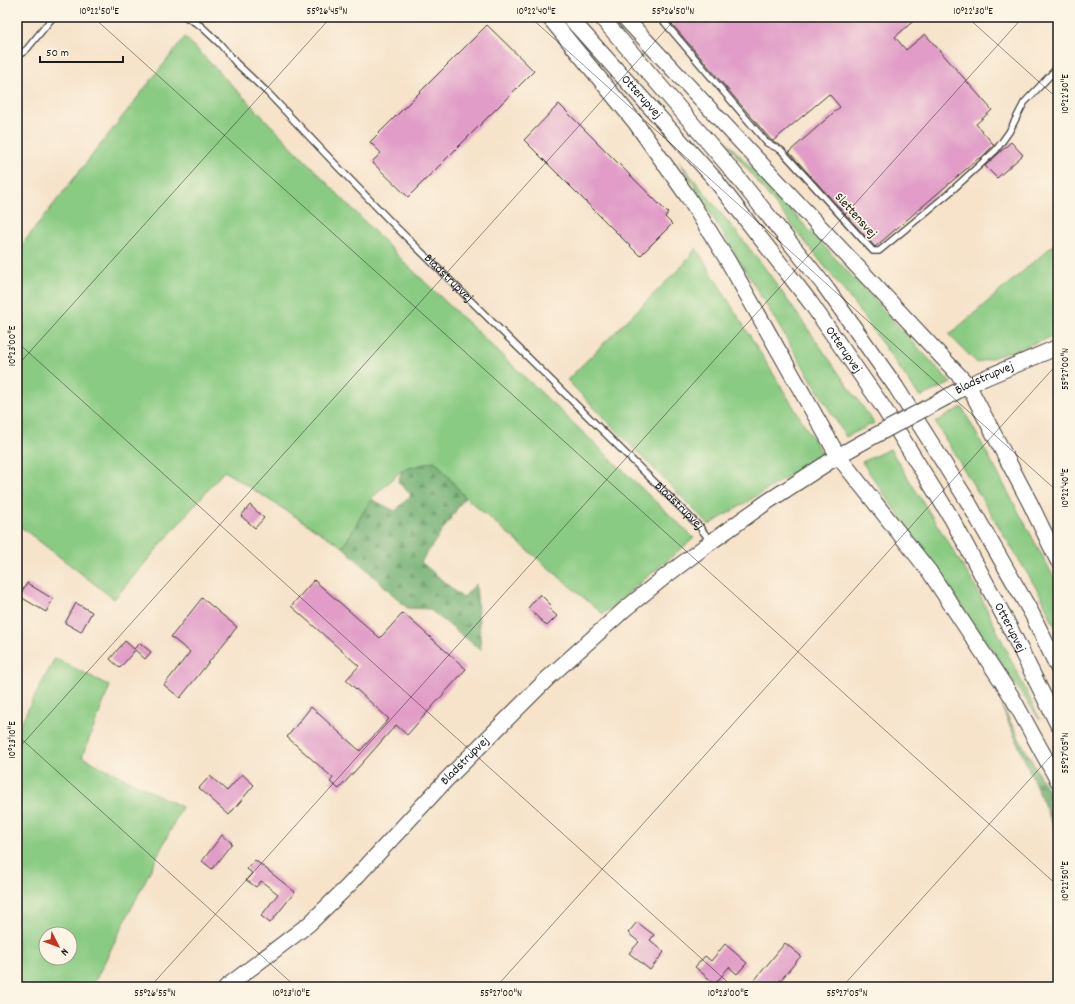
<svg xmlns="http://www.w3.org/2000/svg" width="1075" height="1004" font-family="Dekko,sans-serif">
	<defs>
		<pattern id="forest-firs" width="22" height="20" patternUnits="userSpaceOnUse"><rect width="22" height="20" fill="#6faf71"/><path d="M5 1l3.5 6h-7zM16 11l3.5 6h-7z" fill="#5a8e5c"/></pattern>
	</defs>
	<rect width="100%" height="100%" fill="#fcf5e5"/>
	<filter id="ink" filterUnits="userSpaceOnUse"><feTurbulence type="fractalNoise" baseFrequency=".025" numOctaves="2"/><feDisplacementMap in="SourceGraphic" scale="8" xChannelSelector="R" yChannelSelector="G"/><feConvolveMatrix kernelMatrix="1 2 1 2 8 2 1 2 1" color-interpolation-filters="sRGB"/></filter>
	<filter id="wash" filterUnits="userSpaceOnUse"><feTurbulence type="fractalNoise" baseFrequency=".012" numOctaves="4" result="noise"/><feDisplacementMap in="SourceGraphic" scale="16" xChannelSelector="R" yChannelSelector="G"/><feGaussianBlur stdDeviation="0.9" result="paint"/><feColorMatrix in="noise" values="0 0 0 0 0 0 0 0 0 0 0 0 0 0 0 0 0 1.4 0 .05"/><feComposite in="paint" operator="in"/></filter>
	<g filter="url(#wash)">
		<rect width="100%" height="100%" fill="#f6e3ca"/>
		<g fill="#8acb83" stroke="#537450" fill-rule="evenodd">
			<path d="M185,37L406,264L694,538L603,614L465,497L435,461L402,470L371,499L343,547L224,471L114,599L17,524V251Z"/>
			<path d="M718,132L951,383L920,397L852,301Z"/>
			<path d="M679,161L762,264L874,423L846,437Z"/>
			<path d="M1058,241V335L977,363L949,335Z"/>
			<path d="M696,248L823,455L709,525L567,380L684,264Z"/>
			<path d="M962,407L1058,585V633L1041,596L935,422Z"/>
			<path d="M890,449L977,589L1040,720L862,462Z"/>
			<path d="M55,658L110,686L82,757L182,807L92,987H17V730ZM46,934H70V958H46Z"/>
		</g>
		<g fill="url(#forest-firs)" stroke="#466646">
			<path d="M435,461L465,497L421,562L463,598L476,584L481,650L429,609L407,608L343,547L371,499L395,511L411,495L398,482L402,470Z"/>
			<path d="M1001,705L1058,809V837Z"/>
		</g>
		<g id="blocks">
			<g fill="#e19dc7">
				<path d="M666,17H918L895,37L906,50L925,34L992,110L976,124L994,145L980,159L979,158L875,247L789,152L840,107L829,94L773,141L771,140Z"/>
				<path d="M487,25L534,71L408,197L372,162L381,153L370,142Z"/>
				<path d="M559,104L668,213L665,217L672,224L640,256L524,140Z"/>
				<path d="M1011,142L1023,155L997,178L985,166Z"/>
				<path d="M250,505L264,518L255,528L241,516Z"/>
				<path d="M314,580L380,638L403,613L466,669L407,735L396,725L339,789L330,782L333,778L287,737L311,707L360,751L389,719L346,680L359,666L291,606Z"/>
				<path d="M27,583L53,599L46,612L19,596Z"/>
				<path d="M540,594L551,605L548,608L557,616L547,626L528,608Z"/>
				<path d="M202,598L237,627L180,698L164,685L190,652L171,637Z"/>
				<path d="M76,603L92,612L81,632L65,623Z"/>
				<path d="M125,641L134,649L140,643L151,652L145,659L135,650L120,668L110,659Z"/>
				<path d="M242,774L254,785L229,815L199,788L210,776L227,791Z"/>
				<path d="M222,835L232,843L212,869L202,861Z"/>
				<path d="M255,860L295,892L270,923L261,916L278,894L261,881L256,887L246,880L252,873L247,869Z"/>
				<path d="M637,922L654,935L650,940L664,952L650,970L629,953L639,942L628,933Z"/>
				<path d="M785,943L801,956L775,987H749Z"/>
				<path d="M725,944L747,963L737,974L729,967L715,984L695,967L705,956L711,961Z"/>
			</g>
		</g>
	</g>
	<g filter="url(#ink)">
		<use href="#blocks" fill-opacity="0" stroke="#3d3a36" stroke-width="1"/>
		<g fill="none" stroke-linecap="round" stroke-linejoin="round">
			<defs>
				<g id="lane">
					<path id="s1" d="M186,17L201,26L220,44L236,63L268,93L339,168L392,223L699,526L711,542"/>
					<path d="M660,17L767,143L781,150L873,251H879L948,194L996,150L1009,132L1024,103L1058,67"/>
					<path d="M17,57L27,49L53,17"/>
				</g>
				<g id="secondary">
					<path d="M549,17L635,122L688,197L728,261L838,456L929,571L1012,697L1058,781"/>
					<path id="s2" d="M569,17L713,177L810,302L883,407L952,519L1009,626L1058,725"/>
					<path d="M601,17L726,163L824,285L896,387L967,500L1032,614L1058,668"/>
					<path d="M624,17L968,385L1030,503L1058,561"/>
					<path id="s3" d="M947,397L968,385L1058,347"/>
					<path id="s4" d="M226,987L309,924L348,886L447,779L548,678L625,609L667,575L711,542L767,502L838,456L863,442"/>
				</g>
			</defs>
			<use href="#lane" stroke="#3d3a36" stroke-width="8"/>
			<use href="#secondary" stroke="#3d3a36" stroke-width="17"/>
			<use href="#lane" stroke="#fff" stroke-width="5.5"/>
			<use href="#secondary" stroke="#fff" stroke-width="15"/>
			<defs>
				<path id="secondary-bridge" d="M863,442L947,397"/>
			</defs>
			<use href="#secondary-bridge" stroke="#3d3a36" stroke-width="17" stroke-linecap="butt"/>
			<use href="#secondary-bridge" stroke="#fff" stroke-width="15"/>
		</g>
	</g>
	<path fill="none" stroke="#1c1c1c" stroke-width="1" stroke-opacity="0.45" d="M93,17L1058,886M530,17L1058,492M967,17L1058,99M17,342L733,987M17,366L331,17M17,735L296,987M17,750L677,17M150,987L1023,17M496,987L1058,363M842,987L1058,748"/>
	<g text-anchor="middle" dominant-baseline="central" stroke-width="3.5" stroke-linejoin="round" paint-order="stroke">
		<g font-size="13" fill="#1c1c1c" stroke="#fcf5e5">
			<text stroke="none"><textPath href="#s2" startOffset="108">Otterupvej</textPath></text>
			<text transform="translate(855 216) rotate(48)">Slettensvej</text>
			<text stroke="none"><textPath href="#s1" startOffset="371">Bladstrupvej</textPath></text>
			<text stroke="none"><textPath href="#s2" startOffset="432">Otterupvej</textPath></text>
			<text stroke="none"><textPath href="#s3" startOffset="42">Bladstrupvej</textPath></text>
			<text stroke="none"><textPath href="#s1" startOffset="695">Bladstrupvej</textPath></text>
			<text stroke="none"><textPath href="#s2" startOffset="756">Otterupvej</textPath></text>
			<text stroke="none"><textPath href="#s4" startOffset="330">Bladstrupvej</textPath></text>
		</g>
	</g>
	<rect width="1075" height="1004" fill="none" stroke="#fcf5e5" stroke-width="44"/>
	<g transform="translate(58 946) rotate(132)"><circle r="19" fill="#fcf5e5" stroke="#a29e95"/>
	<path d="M0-3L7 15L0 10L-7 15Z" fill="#c8321e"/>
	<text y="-6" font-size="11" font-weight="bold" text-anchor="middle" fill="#1c1c1c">N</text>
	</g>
	<path d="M40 56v6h83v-6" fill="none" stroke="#1c1c1c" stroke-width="2"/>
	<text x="46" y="56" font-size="12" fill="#1c1c1c" stroke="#fcf5e5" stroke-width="3" paint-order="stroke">50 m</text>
	<rect x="22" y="22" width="1031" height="960" fill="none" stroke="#1c1c1c" stroke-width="1.5"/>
	<g font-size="10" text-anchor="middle" fill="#1c1c1c">
		<text x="99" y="14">10°22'50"E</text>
		<text x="327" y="14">55°26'45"N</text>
		<text x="536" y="14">10°22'40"E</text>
		<text x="673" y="14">55°26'50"N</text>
		<text x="973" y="14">10°22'30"E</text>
		<text transform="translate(1064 94) rotate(-90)" y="4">10°22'30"E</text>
		<text transform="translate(11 346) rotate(-90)" y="4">10°23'00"E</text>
		<text transform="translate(1064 369) rotate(-90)" y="4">55°27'00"N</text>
		<text transform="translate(1064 488) rotate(-90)" y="4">10°22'40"E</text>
		<text transform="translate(11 740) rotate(-90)" y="4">10°23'10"E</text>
		<text transform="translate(1064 753) rotate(-90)" y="4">55°27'05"N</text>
		<text transform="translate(1064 881) rotate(-90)" y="4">10°22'50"E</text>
		<text x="155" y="996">55°26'55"N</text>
		<text x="291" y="996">10°23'10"E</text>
		<text x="501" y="996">55°27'00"N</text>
		<text x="728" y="996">10°23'00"E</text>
		<text x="847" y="996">55°27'05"N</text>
	</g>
</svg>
